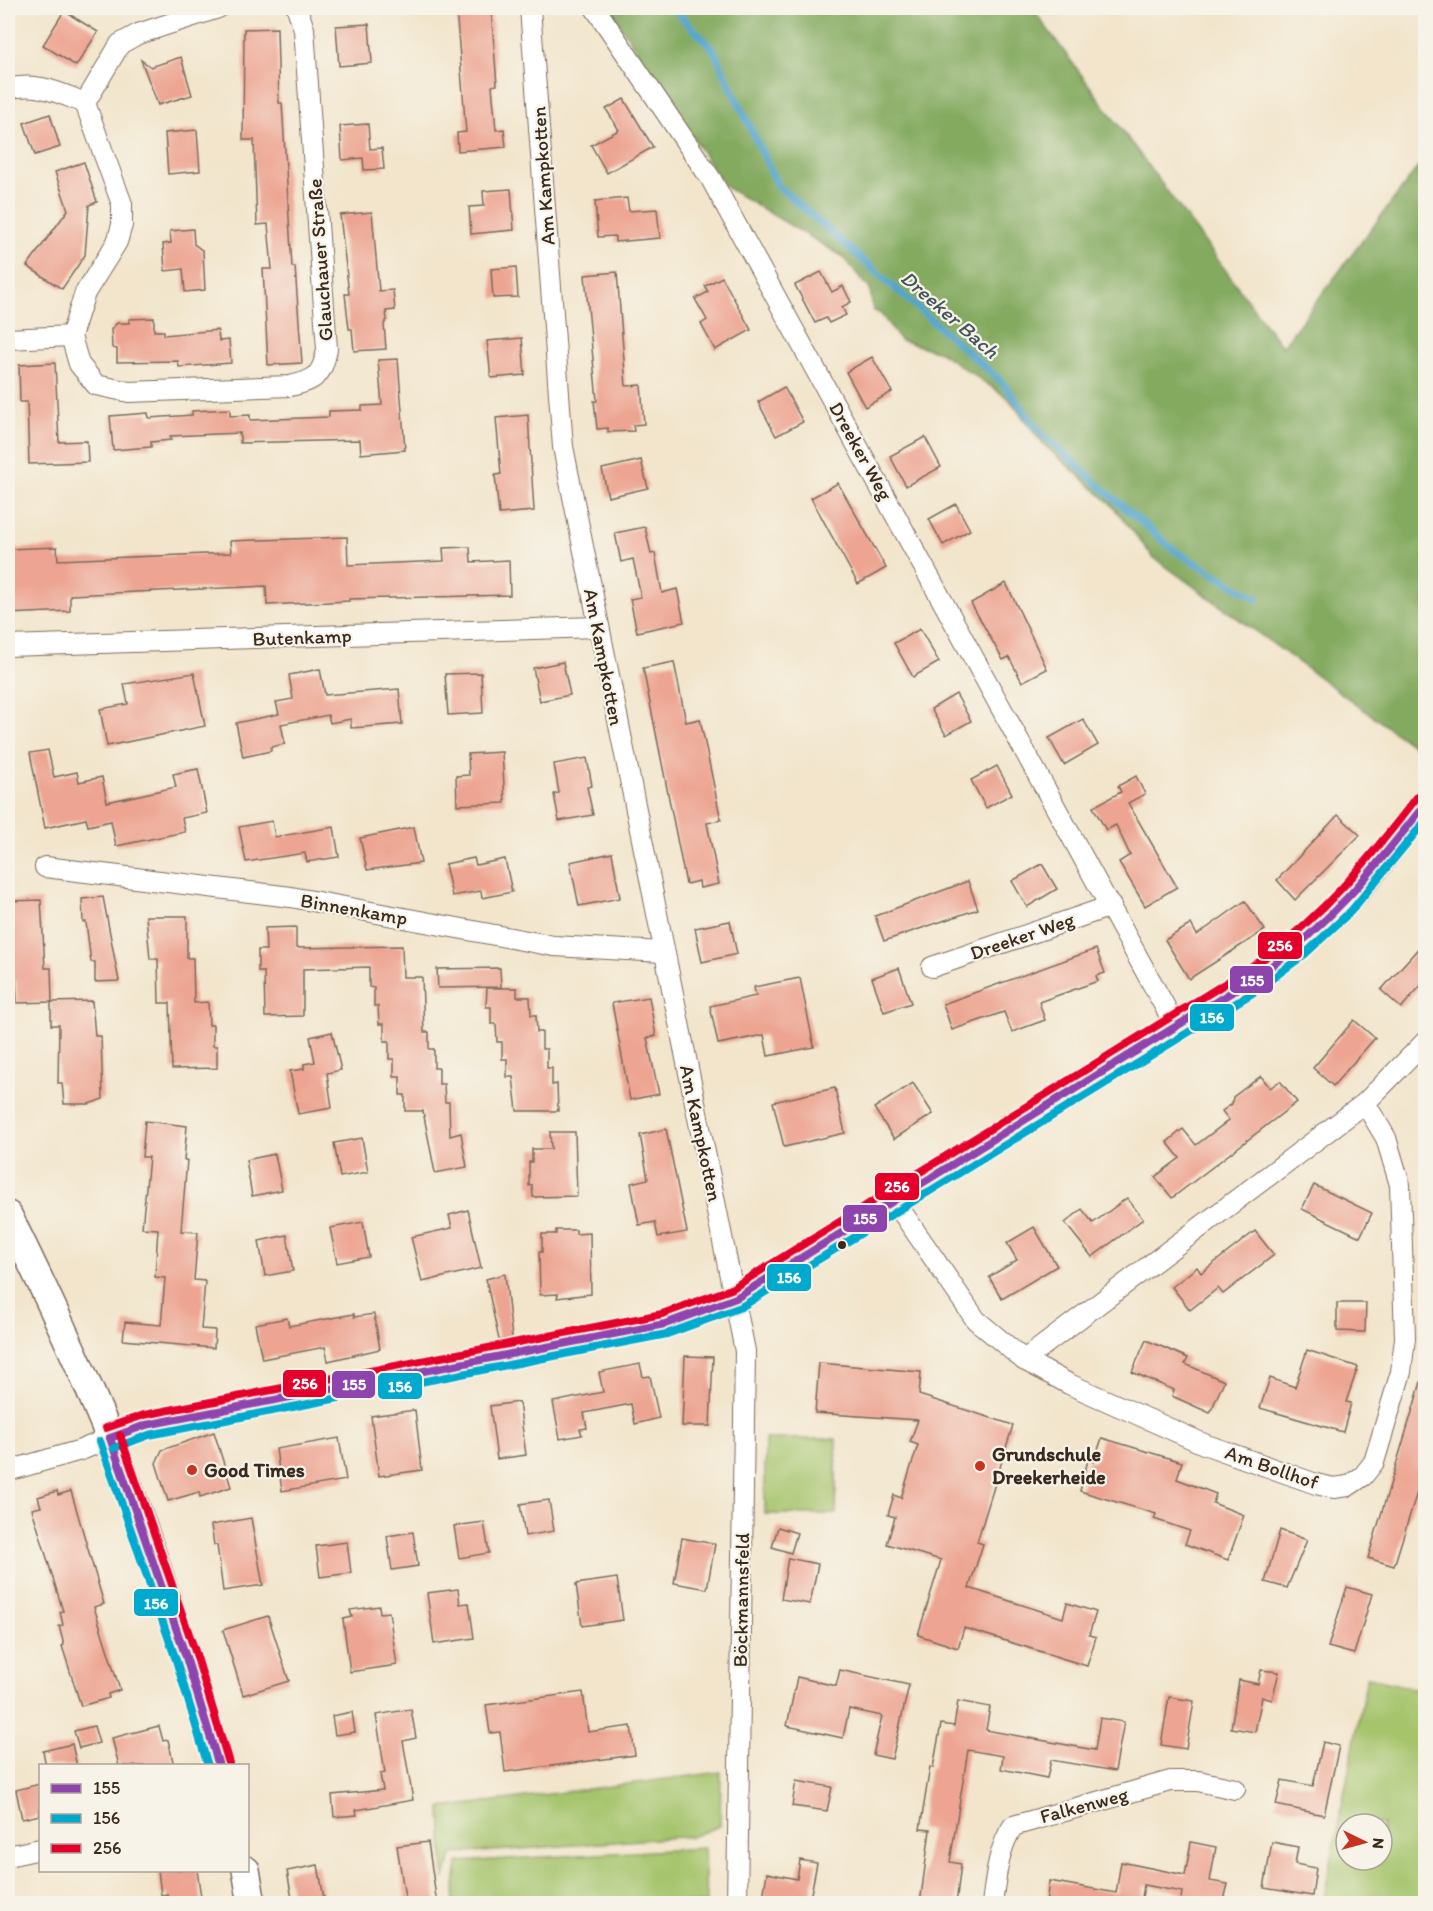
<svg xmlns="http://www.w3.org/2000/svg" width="1433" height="1911" font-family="Itim,sans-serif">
	<rect width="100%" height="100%" fill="#f7f3e8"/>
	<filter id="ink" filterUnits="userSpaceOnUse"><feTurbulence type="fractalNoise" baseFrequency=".0167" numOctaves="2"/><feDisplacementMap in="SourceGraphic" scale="12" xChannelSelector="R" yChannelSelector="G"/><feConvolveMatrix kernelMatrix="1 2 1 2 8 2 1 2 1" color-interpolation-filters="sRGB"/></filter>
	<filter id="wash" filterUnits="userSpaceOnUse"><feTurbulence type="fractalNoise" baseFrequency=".008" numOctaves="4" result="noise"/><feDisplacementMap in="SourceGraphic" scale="24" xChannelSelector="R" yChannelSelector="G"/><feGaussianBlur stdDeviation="1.35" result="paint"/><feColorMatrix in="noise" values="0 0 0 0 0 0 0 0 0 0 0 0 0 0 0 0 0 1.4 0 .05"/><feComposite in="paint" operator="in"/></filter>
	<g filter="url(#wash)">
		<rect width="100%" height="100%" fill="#f2e5cc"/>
		<g fill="#a5c46c" stroke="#707745" stroke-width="1.5" fill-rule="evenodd">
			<rect x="765" y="1439" width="71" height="75"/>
			<path d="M1367,1677L1425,1691V1903H1323ZM1346,1824H1382V1860H1346Z"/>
			<path d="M721,1772L720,1826L693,1836L453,1854L444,1879L441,1808Z"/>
			<path d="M704,1848L706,1903H453L458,1862Z"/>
		</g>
		<path fill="#84aa60" stroke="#606a3f" stroke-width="1.5" d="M609,8H1032L1282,347L1425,158V754L1153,557L1111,504L1043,444L1009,399L940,352L900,340L881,314L873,310L870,289L842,256L724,186Z"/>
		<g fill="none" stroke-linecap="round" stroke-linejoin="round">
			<path stroke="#53a5ce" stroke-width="7" d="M673,8L713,49L778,186L1001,381L1041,433L1111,496L1175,551L1258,599"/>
		</g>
		<g id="blocks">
			<g fill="#eda492">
				<path d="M456,8H491L497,85L492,86L496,130L504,129L506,147L458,151L457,133L466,132Z"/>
				<path d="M64,11L98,32L76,66L43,45Z"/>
				<path d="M369,24L372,63L339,66L336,26Z"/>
				<path d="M277,28L279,103H282L292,267H295L302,363L268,365L263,269H272L268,224L257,225L254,140H243L244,29Z"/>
				<path d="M181,57L192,95L158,105L141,60L151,67Z"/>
				<path d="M624,99L653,147L607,173L591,145L619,130L606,109Z"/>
				<path d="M50,114L60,147L35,155L24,123Z"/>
				<path d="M368,124L370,149L382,148L384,169L364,170L363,158L342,160L340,126Z"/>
				<path d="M197,130L200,171L168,174L165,133Z"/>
				<path d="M84,162L97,202L89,205L85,255L62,289L27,266L68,210L55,172Z"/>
				<path d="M511,189L514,230L471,234L469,207L484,206L483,191Z"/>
				<path d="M627,198L629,211L657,209L660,238L615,242V236L598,237L595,201Z"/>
				<path d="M372,212L379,291L393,290L395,310L386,311L387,320L384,324L386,349L354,351L352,329H349L345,294H349L340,215Z"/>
				<path d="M193,229L194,244L203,251L205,290L185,292L183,269L165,271L163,244L171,243L170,231Z"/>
				<path d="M516,267L518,297L493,298L491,269Z"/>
				<path d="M617,272L626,386L641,385L644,424L633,425L634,431L608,432V428L597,429L594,401H597L585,275Z"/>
				<path d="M821,272L832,292L843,286L851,302L842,307L846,315L829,323L826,318L815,323L795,285Z"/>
				<path d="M722,277L751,330L715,350L701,324L707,320L695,299L708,292L705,286Z"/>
				<path d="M154,318V331H164V335L218,330L219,341L229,340L231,363L179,367L178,361L117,362V349L112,348L111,329L117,323H129V319Z"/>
				<path d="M522,338L525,375L491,378L487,341Z"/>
				<path d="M872,357L892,392L865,407L846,372Z"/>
				<path d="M398,359L405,450L361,454L360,440L240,443V433L170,436L171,440L151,442V447L113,450L110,416L148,413L149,418L192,415V411L230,409V416L250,415V420L329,417V411L362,410V406L382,405L378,360Z"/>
				<path d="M55,363L59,442L87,441L88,462L29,464L27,402H20L19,365Z"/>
				<path d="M784,387L803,422L776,436L758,402Z"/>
				<path d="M528,415L534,511L499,514L495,475L501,474L496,418Z"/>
				<path d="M925,437L941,467L906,486L890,456Z"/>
				<path d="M641,460L648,488L608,497L602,469Z"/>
				<path d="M838,483L886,568L858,584L811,498Z"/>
				<path d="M956,504L970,530L943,545L929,519Z"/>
				<path d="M645,527L651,554L655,553L662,593L677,589L684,622L637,632L630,599L641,597L633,559L621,562L615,533Z"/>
				<path d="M347,537L348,565L444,561L443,548L470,547L471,562L509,560L510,595L349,599V601L267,605L266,586L70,595V611L8,614V549L57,547L58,560L130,557L231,553L230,541Z"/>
				<path d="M1006,583L1047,669L1022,682L1009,657L1003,660L971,603Z"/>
				<path d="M920,629L939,662L913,677L894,643Z"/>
				<path d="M563,662L570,695L540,701L533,668Z"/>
				<path d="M674,662L686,722L700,719L721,820L707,823L719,884L700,888L699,881L686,884L643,668Z"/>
				<path d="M320,669L325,695L399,689L402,724L351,728V719L330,723L328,715L281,724L285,744L271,747V751L243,757L236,723L279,714L276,702L293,699L289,675Z"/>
				<path d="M194,673L205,726L107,746L100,709L128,704L124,684Z"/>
				<path d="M481,673L483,713L448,715L445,674Z"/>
				<path d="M956,694L971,721L946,735L931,709Z"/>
				<path d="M1083,719L1098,745L1064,765L1049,738Z"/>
				<path d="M48,750L54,777L77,772L79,782L102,777L107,802L176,787L173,774L198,769L207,813L182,818L185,832L116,846L111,821L88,826L86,819L45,828L30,753Z"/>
				<path d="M502,752L505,803L457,805L456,776L469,775L468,754Z"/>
				<path d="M587,758L592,786L587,787L593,815L559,821L554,794L559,793L554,764Z"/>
				<path d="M997,766L1012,794L986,808L971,780Z"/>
				<path d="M1136,776L1145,794L1128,803L1177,887L1145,906L1119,862L1130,855L1116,825L1106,830L1093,807L1121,792L1118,786Z"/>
				<path d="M1338,815L1360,835L1295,900L1277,880Z"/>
				<path d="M272,821L275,837L334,827L339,857L307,862L305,853L246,862L239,827Z"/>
				<path d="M414,827L421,863L367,870L360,838Z"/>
				<path d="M612,853L620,898L579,906L570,862Z"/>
				<path d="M474,858L476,865L505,859L512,892L482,898L481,891L452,896L445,864Z"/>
				<path d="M1042,864L1057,889L1027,907L1012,881Z"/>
				<path d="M968,881L978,909L884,941L875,916Z"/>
				<path d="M103,897L119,981L95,982V962H91L86,922H83L82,899Z"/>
				<path d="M41,900L45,968H51L52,1002L17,1003L16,980H9L8,901Z"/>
				<path d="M1245,901L1265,930L1189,979L1165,940L1191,924L1197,935Z"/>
				<path d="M146,916H187V958H193L194,1003L208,1002L209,1025H213V1046H217V1068L172,1069L170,1003H159L158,959H150Z"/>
				<path d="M730,921L737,954L702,962L695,928Z"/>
				<path d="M296,927V948L402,946L403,977H422L424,1032H429V1049H434V1068H439V1084H444L445,1102H449L450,1136L461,1133L467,1167L435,1173L423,1111H405V1095H400V1077H394V1059H389V1041H384V1024H379L378,1006H374V988L369,987V967L303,969V1016L265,1017L264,972H258V950H266L265,928Z"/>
				<path d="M1425,941V981L1401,1008L1381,990Z"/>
				<path d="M1096,949L1105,973L1096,976L1098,981L1039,1002L1045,1020L1012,1032L1004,1012L952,1030L943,1004Z"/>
				<path d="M500,968L501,987L438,988L437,969Z"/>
				<path d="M899,968L911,1003L884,1012L872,978Z"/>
				<path d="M800,978L814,1047L768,1056L764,1035L718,1044L710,1006L756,996L754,987Z"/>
				<path d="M487,988H517V997H530L531,1015H536L537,1032H542V1049H547V1068H552V1085L557,1084L558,1111H517L513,1077H507V1059H502V1042H497L496,1024H491V1007H486Z"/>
				<path d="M649,997L656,1036L647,1038L659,1094L630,1100L612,1003Z"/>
				<path d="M92,1001L95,1036H101L103,1099L89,1104H64L62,1083H58L59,1025H51V1002Z"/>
				<path d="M1354,1020L1375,1038L1333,1086L1313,1068Z"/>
				<path d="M332,1032L341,1070L327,1073L332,1108L298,1114L290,1071L304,1069V1064L315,1062L310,1037Z"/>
				<path d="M1261,1076L1270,1088L1280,1081L1297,1102L1172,1198L1155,1177L1180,1158L1167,1142L1183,1129L1196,1145L1229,1120L1222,1111L1232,1104L1233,1097Z"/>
				<path d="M913,1083L933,1114L894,1139L874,1108Z"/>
				<path d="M835,1088L845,1133L784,1147L773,1102Z"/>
				<path d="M145,1121L187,1126L184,1160H187L181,1231L198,1232L194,1280L205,1281L201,1329L215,1330L214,1348L123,1340L125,1322L161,1325L165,1278L155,1277L158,1229L142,1228L149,1157H142Z"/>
				<path d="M666,1129L687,1232L658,1237L655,1222L639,1225L631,1183L648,1179L640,1135Z"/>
				<path d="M550,1132H575L577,1196L533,1197L532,1185L529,1186V1162H532V1149H551Z"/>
				<path d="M362,1138L368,1172L340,1177L334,1143Z"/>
				<path d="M275,1154L282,1190L252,1196L246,1160Z"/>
				<path d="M1314,1185L1372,1213L1360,1237L1302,1209Z"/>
				<path d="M1127,1198L1143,1219L1092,1257L1065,1223L1082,1209L1093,1223Z"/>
				<path d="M468,1210L481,1268L422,1282L411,1237L452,1228L449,1215Z"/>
				<path d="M363,1222L369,1257L337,1263L330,1228Z"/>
				<path d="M1034,1227L1057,1266L1002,1299L989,1277L1017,1260L1007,1243Z"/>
				<path d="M556,1230H576V1234L590,1233L591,1294L557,1298L558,1294L540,1295L539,1252H542V1234H556Z"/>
				<path d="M1255,1231L1274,1255L1223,1294L1218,1288L1190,1310L1172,1287L1197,1267L1201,1273Z"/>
				<path d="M287,1235L293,1271L265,1276L259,1241Z"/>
				<path d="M505,1274L512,1338L499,1340L486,1279Z"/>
				<path d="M1337,1303H1366L1365,1332L1337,1331Z"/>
				<path d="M354,1314V1317L374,1314L380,1349L328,1361L325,1347L262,1359L255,1324L287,1318L289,1326Z"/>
				<path d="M1146,1340L1188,1358L1185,1364L1224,1381L1210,1413L1172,1396L1174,1390L1132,1372Z"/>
				<path d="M1307,1350L1358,1367L1346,1402L1351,1403L1343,1432L1260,1408L1270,1378L1295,1387Z"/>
				<path d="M685,1356L713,1357L710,1426H682Z"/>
				<path d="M819,1363L921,1372L919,1395L1013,1425L977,1542L983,1544L969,1588L1063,1618L1067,1603L1096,1612L1089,1635L1096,1637L1087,1666L964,1628L958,1648L918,1635L941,1560L887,1544L895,1517L888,1515L894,1495L901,1498L918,1445L910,1442L918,1420L815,1413Z"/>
				<path d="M640,1364L643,1377L650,1376L659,1418L635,1424L631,1404L584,1413L587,1428L580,1429L582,1435L560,1439L553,1402L603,1392L599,1372Z"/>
				<path d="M1421,1382H1425V1474L1423,1473L1394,1566L1368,1558Z"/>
				<path d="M519,1402L526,1455L497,1459L490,1406Z"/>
				<path d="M415,1410L422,1470L379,1476L371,1416Z"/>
				<path d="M214,1432L231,1487L200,1497L199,1492L168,1501L156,1463L162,1450Z"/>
				<path d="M339,1438L346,1480L282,1491L276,1449Z"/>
				<path d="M1102,1438L1182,1462L1177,1479L1216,1494L1213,1503L1244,1515L1228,1560L1185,1544L1190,1531L1154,1519L1156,1514L1080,1491L1088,1460L1094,1462Z"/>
				<path d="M57,1491L58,1495L71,1491L104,1604L94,1607L120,1690L108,1694L109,1698L81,1706L62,1646L64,1645L59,1626L63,1625L60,1612L63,1611L32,1509L41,1507L38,1497Z"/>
				<path d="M549,1500L554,1531L525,1536L520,1504Z"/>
				<path d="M251,1518L263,1585L223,1591L217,1545H214L211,1525Z"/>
				<path d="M484,1522L489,1553L459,1558L454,1526Z"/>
				<path d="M778,1527L797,1533L791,1553L772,1547Z"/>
				<path d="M1280,1530L1307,1540L1287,1588L1265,1582Z"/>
				<path d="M413,1532L418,1566L392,1570L387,1536Z"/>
				<path d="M682,1538L715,1544L707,1589L674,1583Z"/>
				<path d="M347,1542L351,1573L320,1577L316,1546Z"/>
				<path d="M788,1558L818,1564L810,1604L781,1599Z"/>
				<path d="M617,1578L623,1620L582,1626L576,1584Z"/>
				<path d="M1347,1587L1372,1594L1354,1654L1328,1647Z"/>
				<path d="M458,1589L460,1604L469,1603L474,1638L434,1644L427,1593Z"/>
				<path d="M379,1606L380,1613L389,1612L397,1665L350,1672L343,1619L352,1617L350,1610Z"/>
				<path d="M268,1616L289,1681L243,1695L223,1630Z"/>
				<path d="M840,1670L909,1685L892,1759L873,1755L882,1716L849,1709L843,1738L787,1726L797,1677L836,1686Z"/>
				<path d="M1261,1670L1279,1672L1272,1700L1262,1697L1255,1732L1231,1728L1239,1680L1258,1684Z"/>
				<path d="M583,1692L588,1732L631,1726L635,1755L505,1772L500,1732L490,1733L486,1705Z"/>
				<path d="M1169,1697L1194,1701L1186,1749L1161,1745Z"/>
				<path d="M958,1701L990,1707L986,1730L1095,1750L1100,1718L1124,1722L1115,1771L1051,1760L1047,1778L1001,1769L1003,1756L968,1750L950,1862L961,1864L956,1904H920L930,1830L920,1829L930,1767L933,1768L941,1724L954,1726Z"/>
				<path d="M411,1709L416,1738L403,1741L413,1800L356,1810L357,1815L334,1817L332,1795L383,1790L380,1774L385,1773L376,1715Z"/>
				<path d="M352,1712L355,1732L335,1735L332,1716Z"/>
				<path d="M94,1726L99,1743L79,1748L74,1731Z"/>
				<path d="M159,1726L163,1741L168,1740L174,1766H119L112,1738Z"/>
				<path d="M1323,1742L1339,1746L1324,1815L1276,1805L1282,1780L1313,1786Z"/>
				<path d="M72,1744L77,1766H46L43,1751Z"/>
				<path d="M796,1781L832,1787L827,1811L792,1806Z"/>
				<path d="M40,1784V1815L22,1819L16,1790Z"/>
				<path d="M428,1842L437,1904H406L397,1846Z"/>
				<path d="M1191,1842L1216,1847L1210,1881L1228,1884L1223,1904H1180L1182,1892L1144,1885L1141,1904H1046L1049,1881L1116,1893L1121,1862L1185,1875Z"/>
				<path d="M1272,1842L1298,1847L1295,1864L1316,1868L1312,1896L1264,1888Z"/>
				<path d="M800,1860L817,1863L809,1904H792L763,1898L767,1873L797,1879Z"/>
				<path d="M318,1865L325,1904H293L287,1871Z"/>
				<path d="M158,1870H197L202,1904H169L167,1894L161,1895Z"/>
			</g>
		</g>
	</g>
	<g filter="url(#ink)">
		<use href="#blocks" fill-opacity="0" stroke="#7b6b5b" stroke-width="1.5"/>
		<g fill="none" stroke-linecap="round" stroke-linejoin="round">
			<defs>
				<g id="street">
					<path d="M530,8L563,447L745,1351L737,1904"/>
					<path d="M595,8L711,179L1176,1027"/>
					<path d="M8,89C36,81 59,93 85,103L122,204V225L117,242L85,293L71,336L79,364L96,385L129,392L290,386C316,380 322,376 327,349L304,29L297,8"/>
					<path d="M85,103L120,44L138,34L218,8"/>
					<path d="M8,339L71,336"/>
					<path d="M8,646L597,627"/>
					<path d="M45,867L291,897L554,946L663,952"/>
					<path d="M932,967L1111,906"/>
					<path d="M895,1202L976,1320L1024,1360L1069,1384L1204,1444L1316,1484L1334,1488L1348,1486L1363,1476L1374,1462L1401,1372L1405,1338L1400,1185L1386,1138L1365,1103L1426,1041"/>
					<path d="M1024,1360L1365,1103"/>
					<path d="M8,1471L81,1450L110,1438"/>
					<path d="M8,1856L40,1849"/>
					<path d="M992,1904C996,1876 998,1849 1013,1826L1170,1781H1198L1235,1789"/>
				</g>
				<g id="secondary">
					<path d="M8,1215C44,1288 79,1362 110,1438C152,1545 186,1656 219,1766"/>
					<path d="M110,1438L146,1425L665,1324L736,1298L1248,983C1282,959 1315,934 1344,904C1374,872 1399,837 1426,802"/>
					<path d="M246,1870L252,1904"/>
				</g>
			</defs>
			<use href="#street" stroke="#7b6b5b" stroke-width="22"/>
			<use href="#secondary" stroke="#7b6b5b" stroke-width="30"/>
			<use href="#street" stroke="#fff" stroke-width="20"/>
			<use href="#secondary" stroke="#fff" stroke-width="27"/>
			<defs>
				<g id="bus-1">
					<path d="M110,1438L146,1425L665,1324L736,1298L1261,974C1332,922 1372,872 1426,803"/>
					<path d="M110,1438L186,1657L219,1766"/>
				</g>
				<g id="bus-2">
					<path d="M100,1441L176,1660L208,1766"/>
					<path d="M114,1448L149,1435L667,1334L741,1307L1254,992L1305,954L1351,911L1426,820"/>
				</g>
				<g id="bus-3">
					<path d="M106,1428L144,1415L662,1314L731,1289L1255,965C1325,914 1365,864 1418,796"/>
					<path d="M120,1435L196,1654L229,1763"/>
				</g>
			</defs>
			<use href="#bus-1" stroke="#f7f3e8" stroke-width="12"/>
			<use href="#bus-2" stroke="#f7f3e8" stroke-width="12"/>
			<use href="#bus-3" stroke="#f7f3e8" stroke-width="12"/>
			<use href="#bus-1" stroke="#8e44ad" stroke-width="8"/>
			<use href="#bus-2" stroke="#00a9ce" stroke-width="8"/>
			<use href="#bus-3" stroke="#e4002b" stroke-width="8"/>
		</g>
	</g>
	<circle fill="#3b2a1e" stroke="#f7f3e8" stroke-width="2" cx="842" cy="1245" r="5"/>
	<g fill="#c8321e" stroke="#f7f3e8" stroke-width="2">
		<circle cx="980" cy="1466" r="6"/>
		<circle cx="192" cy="1470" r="6"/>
	</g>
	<g text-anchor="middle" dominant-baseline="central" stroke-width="4.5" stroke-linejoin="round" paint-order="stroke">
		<g font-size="20" fill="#3b2a1e" stroke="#f7f3e8">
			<text transform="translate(543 176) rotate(-94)">Am Kampkotten</text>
			<text transform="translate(320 260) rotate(-94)">Glauchauer Straße</text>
			<text transform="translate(861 451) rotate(61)">Dreeker Weg</text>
			<text transform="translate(302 637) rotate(-2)">Butenkamp</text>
			<text transform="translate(604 657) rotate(79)">Am Kampkotten</text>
			<text transform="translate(354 909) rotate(10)">Binnenkamp</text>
			<text transform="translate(1022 936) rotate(-19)">Dreeker Weg</text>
			<text transform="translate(701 1133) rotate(78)">Am Kampkotten</text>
			<text transform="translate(1272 1467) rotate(19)">Am Bollhof</text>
			<text transform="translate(741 1600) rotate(-89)">Böckmannsfeld</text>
			<text transform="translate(1084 1805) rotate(-15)">Falkenweg</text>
		</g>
		<g font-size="20" font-weight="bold" fill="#3b2a1e" stroke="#f7f3e8" text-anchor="start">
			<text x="992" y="1454">Grundschule<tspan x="992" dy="23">Dreekerheide</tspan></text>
			<text x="204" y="1470">Good Times</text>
		</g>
		<g font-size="21" font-style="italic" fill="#43555c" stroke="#f7f3e8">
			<text transform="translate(950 314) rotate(41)">Dreeker Bach</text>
		</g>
	</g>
	<g stroke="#f7f3e8" stroke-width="2">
		<rect x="1257" y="931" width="46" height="29" rx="6" fill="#e4002b"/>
		<rect x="1229" y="965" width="45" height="29" rx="6" fill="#8e44ad"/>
		<rect x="1189" y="1003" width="46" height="29" rx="6" fill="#00a9ce"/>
		<rect x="874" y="1172" width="46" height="29" rx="6" fill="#e4002b"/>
		<rect x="842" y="1204" width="46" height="29" rx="6" fill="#8e44ad"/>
		<rect x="766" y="1263" width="46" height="29" rx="6" fill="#00a9ce"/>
		<rect x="282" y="1369" width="45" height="29" rx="6" fill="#e4002b"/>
		<rect x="331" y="1370" width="45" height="29" rx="6" fill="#8e44ad"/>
		<rect x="377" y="1372" width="46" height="28" rx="6" fill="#00a9ce"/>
		<rect x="133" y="1588" width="46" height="29" rx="6" fill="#00a9ce"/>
	</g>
	<g font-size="16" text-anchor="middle" font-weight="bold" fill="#fff">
		<text x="1280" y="951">256</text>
		<text x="1252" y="986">155</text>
		<text x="1212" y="1023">156</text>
		<text x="897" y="1192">256</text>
		<text x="865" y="1224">155</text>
		<text x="789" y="1283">156</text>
		<text x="305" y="1389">256</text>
		<text x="354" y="1390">155</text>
		<text x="400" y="1392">156</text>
		<text x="156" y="1609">156</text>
	</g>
	<rect width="1433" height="1911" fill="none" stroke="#f7f3e8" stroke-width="30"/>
	<rect x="39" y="1764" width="210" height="108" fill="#f7f3e8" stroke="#aca397" stroke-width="1.5"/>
	<rect x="51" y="1784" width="30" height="9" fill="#8e44ad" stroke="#aca397" stroke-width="1.5"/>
	<text x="93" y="1794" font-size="18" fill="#3b2a1e">155</text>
	<rect x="51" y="1814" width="30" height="9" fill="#00a9ce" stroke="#aca397" stroke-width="1.5"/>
	<text x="93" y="1824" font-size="18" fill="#3b2a1e">156</text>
	<rect x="51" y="1844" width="30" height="9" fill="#e4002b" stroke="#aca397" stroke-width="1.5"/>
	<text x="93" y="1854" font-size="18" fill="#3b2a1e">256</text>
	<g transform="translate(1364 1842) rotate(95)"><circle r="28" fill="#f7f3e8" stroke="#aca397" stroke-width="1.5"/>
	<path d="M0-4.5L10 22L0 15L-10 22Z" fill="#c8321e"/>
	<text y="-9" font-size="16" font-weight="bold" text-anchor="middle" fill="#3b2a1e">N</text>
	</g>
</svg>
